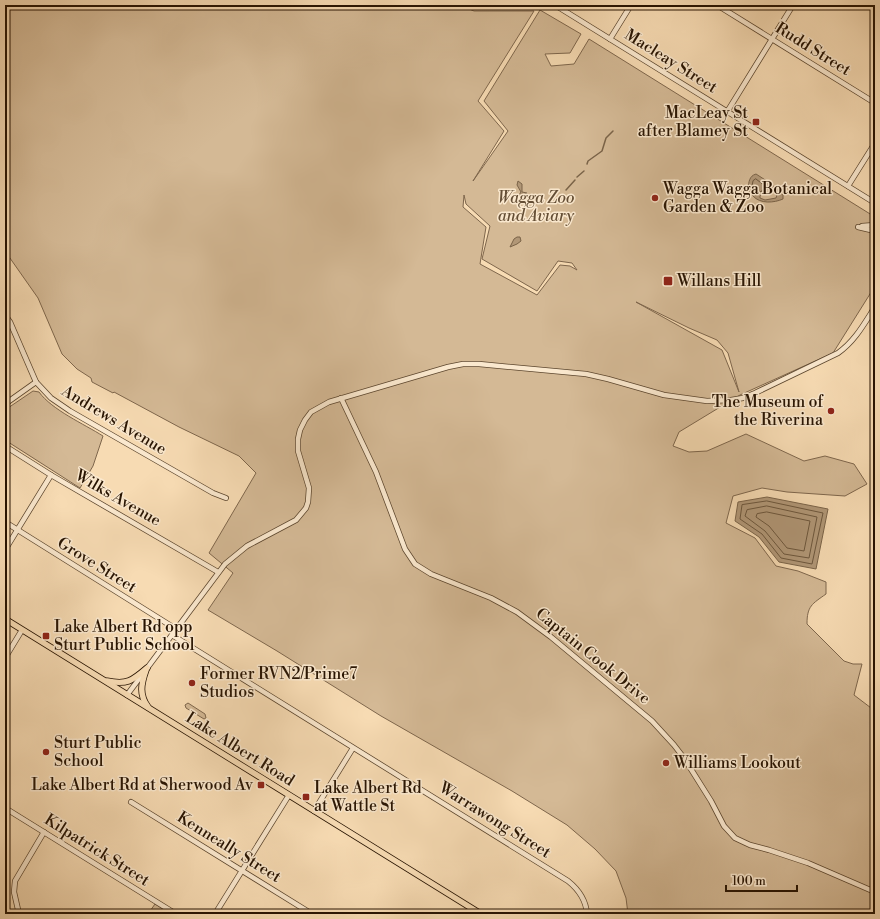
<svg xmlns="http://www.w3.org/2000/svg" width="880" height="919" font-family="'Libre Bodoni',serif">
	<rect width="100%" height="100%" fill="#f7dbb3"/>
	<filter id="stains"><feTurbulence type="fractalNoise" baseFrequency=".005" numOctaves="4"/><feColorMatrix values="0 0 0 0 .2 0 0 0 0 .09 0 0 0 0 .02 0 0 0 .5 -.17"/></filter>
	<radialGradient id="worn" r=".72"><stop offset=".6" stop-color="#630" stop-opacity="0"/><stop offset="1" stop-color="#630" stop-opacity=".3"/></radialGradient>
	<g fill="#d4b995" stroke="#7e664c" fill-rule="evenodd">
		<path d="M5,5H460L474,11H534L478,101L504,131L473,181L508,131L484,101L540,10L581,34L570,53L545,54L551,66L574,64L589,39L875,217V286L833,353L740,395L679,432L673,446L689,452L707,451L746,434L804,461L825,456L854,464L867,484L845,496L787,492L762,488L733,496L726,523L755,538L776,566L798,571L826,582V594C812,604 807,606 807,624L844,661L853,664H862L854,695L875,711V914H628L626,898L616,871L595,849L567,825L512,791L381,716L277,651L208,610L233,573L209,553L256,473L239,456L179,427L114,392L113,393L92,382L91,378L77,369L62,354L38,298L5,251ZM464,195L466,204L490,226L482,259L537,291L558,261L572,263L577,270L570,266L560,265L537,295L480,264L486,227L463,207ZM636,302L689,328L717,340L728,353L739,392L722,350Z"/>
		<path d="M33,391L39,392C52,410 84,424 103,436L93,466L80,488L5,440V410Z"/>
		<path d="M188,703L205,714L206,718L204,719L186,708L185,705Z"/>
		<path d="M155,904L171,914H148Z"/>
	</g>
	<g fill="#b19777" stroke="#7a6348" fill-rule="evenodd">
		<path d="M756,174L770,183L783,195V199C774,203 760,204 753,196C751,194 750,191 748,188C749,182 749,176 756,174ZM768,189H770L777,195L776,198L765,200L760,198V196Z"/>
		<path d="M518,181L522,184V192L527,193L526,196L522,197L519,195L521,192L517,185Z"/>
		<path d="M517,237H520L521,241L517,244L510,247L514,239Z"/>
		<path d="M767,497L828,509L816,569L779,562L759,537L735,521L738,502Z"/>
	</g>
	<g fill="none" stroke-linecap="round" stroke-linejoin="round">
		<g stroke="#6c563c" stroke-width="1">
			<path d="M756,179L765,186L762,191L757,193L752,186L753,181Z"/>
			<path d="M767,501L823,513L812,564L781,558L762,534L740,519L742,505Z"/>
			<path d="M767,506L817,517L809,558L784,554L765,531L745,516L747,510Z"/>
			<path d="M767,512L810,521L804,551L787,548L769,526L756,517L757,514Z"/>
		</g>
		<g stroke="#7a6348" stroke-width="1.5">
			<path d="M587,164L588,161L602,151L606,138L613,131"/>
			<path d="M577,177L584,171"/>
			<path d="M566,190L575,180"/>
		</g>
		<defs>
			<g id="minor">
				<path d="M555,5L875,203"/>
				<path d="M717,5L875,103"/>
				<path d="M610,39L631,5"/>
				<path d="M727,112L793,5"/>
				<path d="M848,186L875,143"/>
				<path d="M862,226L875,225"/>
				<path d="M858,227L875,231"/>
				<path d="M5,315L10,322L36,382L51,398L70,411L213,493L226,498"/>
				<path d="M341,398L376,472L405,549L415,564L431,574L491,598L517,612L551,637L652,721L674,745L684,758L711,801L724,826L735,838L750,845L769,850L808,863L875,892"/>
				<path d="M5,404L36,382"/>
				<path d="M5,446L51,475L218,572"/>
				<path d="M5,522L176,629"/>
				<path d="M5,550L51,475"/>
				<path d="M172,635L568,881C578,889 586,900 587,914"/>
				<path d="M5,658L22,630"/>
				<path d="M127,695L225,564L247,546L296,520L306,508L308,502L309,488L298,451V439L300,430L305,420L311,412L329,402L448,367L463,364H479L586,374L608,379L664,395L707,401L731,400L743,398L755,393L838,353C855,341 864,324 875,307"/>
				<path d="M131,802L312,914"/>
				<path d="M5,808L176,914"/>
				<path d="M314,811L353,748"/>
				<path d="M19,914L14,892L15,881L44,832"/>
				<path d="M215,914L289,795"/>
			</g>
			<g id="major">
				<path d="M5,619L481,914"/>
				<path d="M146,670C141,684 139,695 148,707"/>
				<path d="M107,681C127,685 132,681 147,668"/>
			</g>
		</defs>
		<use href="#minor" stroke="#5c462e" stroke-width="6"/>
		<use href="#major" stroke="#281402" stroke-width="7"/>
		<use href="#minor" stroke="#fae8ce" stroke-width="4.5"/>
		<use href="#major" stroke="#f7dbb3" stroke-width="5.5"/>
	</g>
	<g fill="#8f2418" stroke="#fae8ce" stroke-width="1.5">
		<rect x="752" y="118" width="8" height="8" rx="2"/>
		<circle cx="655" cy="198" r="4"/>
		<rect x="663" y="276" width="10" height="10" rx="2"/>
		<circle cx="831" cy="411" r="4"/>
		<rect x="42" y="632" width="8" height="8" rx="2"/>
		<circle cx="192" cy="683" r="4"/>
		<circle cx="46" cy="752" r="4"/>
		<circle cx="666" cy="763" r="4"/>
		<rect x="257" y="781" width="8" height="8" rx="2"/>
		<rect x="302" y="793" width="8" height="8" rx="2"/>
	</g>
	<g text-anchor="middle" dominant-baseline="central" stroke-width="3" stroke-linejoin="round" paint-order="stroke">
		<g font-size="16" fill="#281402" stroke="#fae8ce">
			<text transform="translate(813 49) rotate(32)">Rudd Street</text>
			<text transform="translate(671 61) rotate(32)">Macleay Street</text>
			<text transform="translate(114 420) rotate(31)">Andrews Avenue</text>
			<text transform="translate(118 498) rotate(30)">Wilks Avenue</text>
			<text transform="translate(97 565) rotate(32)">Grove Street</text>
			<text transform="translate(593 656) rotate(39)">Captain Cook Drive</text>
			<text transform="translate(240 749) rotate(32)">Lake Albert Road</text>
			<text transform="translate(495 820) rotate(32)">Warrawong Street</text>
			<text transform="translate(229 847) rotate(32)">Kenneally Street</text>
			<text transform="translate(97 850) rotate(32)">Kilpatrick Street</text>
		</g>
		<g font-size="16" fill="#281402" stroke="#fae8ce" text-anchor="start">
			<text x="748" y="113" text-anchor="end">MacLeay St<tspan x="748" dy="18">after Blamey St</tspan></text>
			<text x="663" y="189">Wagga Wagga Botanical<tspan x="663" dy="18">Garden &amp; Zoo</tspan></text>
			<text x="677" y="281">Willans Hill</text>
			<text x="823" y="402" text-anchor="end">The Museum of<tspan x="823" dy="18">the Riverina</tspan></text>
			<text x="54" y="627">Lake Albert Rd opp<tspan x="54" dy="18">Sturt Public School</tspan></text>
			<text x="200" y="674">Former RVN2/Prime7<tspan x="200" dy="18">Studios</tspan></text>
			<text x="54" y="743">Sturt Public<tspan x="54" dy="18">School</tspan></text>
			<text x="674" y="763">Williams Lookout</text>
			<text x="253" y="785" text-anchor="end">Lake Albert Rd at Sherwood Av</text>
			<text x="314" y="788">Lake Albert Rd<tspan x="314" dy="18">at Wattle St</tspan></text>
		</g>
		<g font-size="16" font-style="italic" fill="#644e35" stroke="#fae8ce">
			<text x="536" y="198">Wagga Zoo<tspan x="536" dy="18">and Aviary</tspan></text>
		</g>
	</g>
	<rect width="880" height="919" fill="none" stroke="#f7dbb3" stroke-width="20"/>
	<rect x="6" y="6" width="868" height="907" fill="none" stroke="#281402" stroke-width="2"/>
	<rect x="10" y="10" width="860" height="899" fill="none" stroke="#281402"/>
	<path d="M726 885v6h71v-6" fill="none" stroke="#281402" stroke-width="2"/>
	<text x="732" y="885" font-size="12" fill="#281402" stroke="#fae8ce" stroke-width="3" paint-order="stroke">100 m</text>
	<rect width="100%" height="100%" filter="url(#stains)"/>
	<rect width="100%" height="100%" fill="url(#worn)"/>
</svg>
